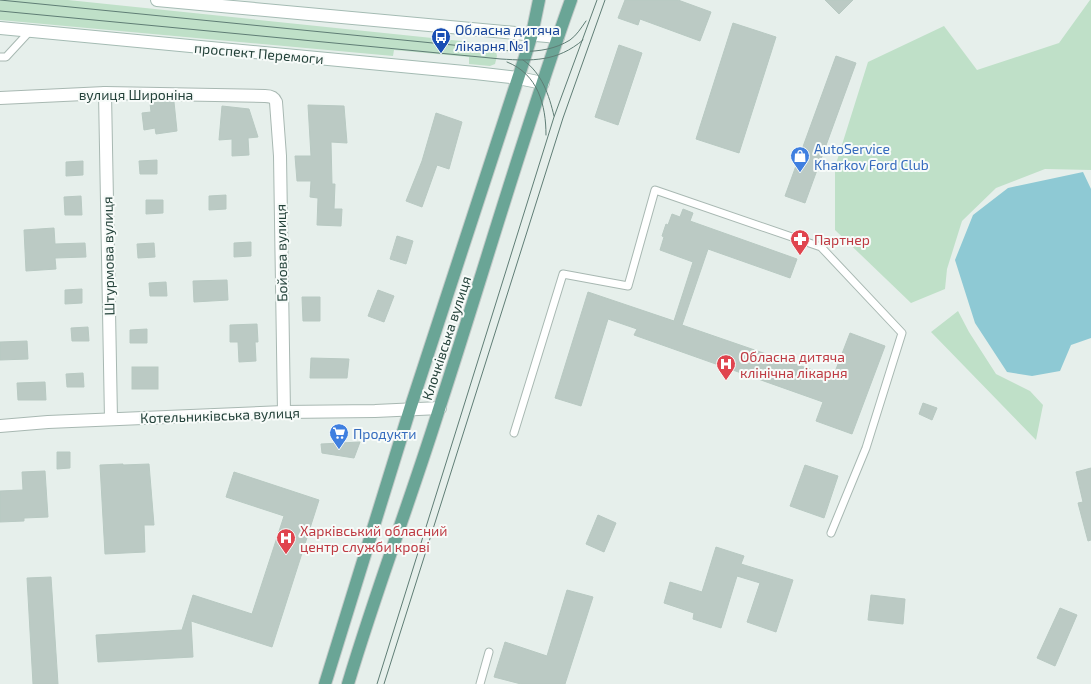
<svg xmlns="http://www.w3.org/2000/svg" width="1091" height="684" font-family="'Exo 2',sans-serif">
	<rect width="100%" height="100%" fill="#e6efeb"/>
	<g fill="#bfe0c8">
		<path d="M0,0H68L490,44L495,47L497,56L495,64L490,66L469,64V57L394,50L393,56L0,20Z"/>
		<path d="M1090,0H1091V170L1045,169L996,188L962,221L947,269L945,289L911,303L835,230V167L868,62L944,26L977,70L1059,43Z"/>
		<path d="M958,311L969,332L996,374L1030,391L1043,405L1036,440L931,332Z"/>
	</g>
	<path fill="#8ec9d4" d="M1083,172L1091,189V338L1071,345L1060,371L1032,376L1007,372L975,323L955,260L973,215L1008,188Z"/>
	<g fill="#bbcac4" stroke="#b8c9c2">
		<path d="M625,0H678L711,12L700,41L640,19L638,25L618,18Z"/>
		<path d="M825,0H853L839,14Z"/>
		<path d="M733,23L776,37L739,153L696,139Z"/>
		<path d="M619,45L642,53L618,125L595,117Z"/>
		<path d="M836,56L856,63L805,203L785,196Z"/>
		<path d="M163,102H174L177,131L156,134L155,128L144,130L142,113L151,112L150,103Z"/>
		<path d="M308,105L344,106L347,143L331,142L332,184H335L334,209H342L341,226L317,225L318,198L310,197L311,181H297L295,156H311Z"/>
		<path d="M222,106L249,109L258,137L248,138L249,155L232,156V139L219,140Z"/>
		<path d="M436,113L462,122L449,169L437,165L422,207L406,201L422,161Z"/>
		<path d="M157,160V174H140L139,161Z"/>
		<path d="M83,161V175L66,176V162Z"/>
		<path d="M226,195V209L209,210V196Z"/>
		<path d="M81,196L82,215H65L64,197Z"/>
		<path d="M146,200H163V213L146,214Z"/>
		<path d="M683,209L693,213L690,221L797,259L790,278L708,249L682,325L833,377L850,333L885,346L852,434L816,421L823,402L634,335L637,329L608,319L581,406L555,398L588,292L674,321L693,262L660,250L664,237L662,236L666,224L668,225L672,214L680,217Z"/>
		<path d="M54,228L55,244L85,243L86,257L55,258L56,269L26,271L24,230Z"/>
		<path d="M397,236L413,241L406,264L390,259Z"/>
		<path d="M251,242V256L234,257V243Z"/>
		<path d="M154,243L155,257L138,258L137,244Z"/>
		<path d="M227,280L228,300L194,302L193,281Z"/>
		<path d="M166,282L167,296H150L149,283Z"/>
		<path d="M82,289V303L65,304V290Z"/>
		<path d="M378,290L394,296L384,322L368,316Z"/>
		<path d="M302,297H320V321H303Z"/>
		<path d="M257,324L258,342H255L256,361L239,362L238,342H230V325Z"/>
		<path d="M88,327L89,341H72L71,328Z"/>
		<path d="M147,329V343H130V330Z"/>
		<path d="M27,341L28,359L0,360V342Z"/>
		<path d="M311,358L349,359L347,378H310Z"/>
		<rect x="132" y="367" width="26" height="22"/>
		<path d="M83,373L84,387H67L66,374Z"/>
		<path d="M45,382L46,400H18L17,383Z"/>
		<path d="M923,403L937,408L932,420L919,414Z"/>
		<path d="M360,442L354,458L322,453L321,444Z"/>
		<path d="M57,452H70V468L57,469Z"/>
		<path d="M123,464V465L149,464L154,525H144L145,552L105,554L100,465Z"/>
		<path d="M805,465L838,476L824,518L790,506Z"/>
		<path d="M1091,468V540L1088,541L1078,503L1083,502L1076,472Z"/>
		<path d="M45,471L48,517L24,518V521L0,522V491L23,490L22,472Z"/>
		<path d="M234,472L319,500L272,647L191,621L193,657L98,662L96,635L182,630L193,595L252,614L284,516L226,497Z"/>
		<path d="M598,515L616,523L604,552L586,544Z"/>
		<path d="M716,547L744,556L741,564L793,580L776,632L747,622L760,583L737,576L721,628L693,619L694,613L664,603L670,582L702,592Z"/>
		<path d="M51,577L58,684H33L27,578Z"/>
		<path d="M567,590L593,597L565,684H521L494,677L505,642L547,656Z"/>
		<path d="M871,595L905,599L903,624L868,620Z"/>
		<path d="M1060,608L1077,615L1055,666L1037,658Z"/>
	</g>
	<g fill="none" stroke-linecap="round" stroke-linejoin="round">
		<defs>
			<g id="lane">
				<path d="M0,57H6L30,31"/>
				<path d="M514,433L563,274L628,286L655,190L821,247L902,333L866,448L831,533"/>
				<path d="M480,684L489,652"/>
			</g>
			<g id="street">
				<path d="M105,93L111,419"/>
				<path d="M0,98L105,93L265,96C271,96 274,97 276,102L280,156L284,412"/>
				<path d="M0,426L48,422L284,412L375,411L440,408"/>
			</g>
			<g id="secondary">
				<path d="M157,0L558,37"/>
				<path d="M0,28L475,73L518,78L543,83"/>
			</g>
			<g id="primary">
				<path d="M325,684L410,409L524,60L532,34L539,0"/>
				<path d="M348,684C376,590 411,499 440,406C484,271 523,134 571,0"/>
			</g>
		</defs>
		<use href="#lane" stroke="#a8b8b2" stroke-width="9"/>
		<use href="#street" stroke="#a8b8b2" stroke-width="14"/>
		<use href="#secondary" stroke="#a4bbb3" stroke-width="14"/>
		<use href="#primary" stroke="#c2cac8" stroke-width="14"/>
		<use href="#lane" stroke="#fff" stroke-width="7"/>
		<use href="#street" stroke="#fff" stroke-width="12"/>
		<use href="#secondary" stroke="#fff" stroke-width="12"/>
		<use href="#primary" stroke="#6aa596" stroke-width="12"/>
		<g stroke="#5f7d75" stroke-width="1">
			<path d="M0,0L473,47C505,50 541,58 570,40C577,35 581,28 586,21"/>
			<path d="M0,11L501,59C532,61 557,62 583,40"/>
			<path d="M523,60C542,73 549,95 554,116"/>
			<path d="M507,62C538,74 546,105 546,135"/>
			<path d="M377,684L554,117L597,0"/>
			<path d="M384,684L563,118L605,0"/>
		</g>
	</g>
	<defs>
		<symbol id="bus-pin" viewBox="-11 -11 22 30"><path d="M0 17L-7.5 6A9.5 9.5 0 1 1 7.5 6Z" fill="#1a4fb4" stroke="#f7fbf9"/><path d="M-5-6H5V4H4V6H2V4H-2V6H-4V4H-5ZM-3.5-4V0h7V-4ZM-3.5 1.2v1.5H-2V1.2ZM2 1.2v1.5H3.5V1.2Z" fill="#fff"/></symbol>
		<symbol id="shop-pin" viewBox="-11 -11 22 30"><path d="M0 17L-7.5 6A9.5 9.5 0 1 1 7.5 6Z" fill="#3f7fe0" stroke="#f7fbf9"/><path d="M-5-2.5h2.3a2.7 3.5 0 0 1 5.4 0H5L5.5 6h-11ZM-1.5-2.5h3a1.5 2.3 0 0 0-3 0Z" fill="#fff"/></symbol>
		<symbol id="pharmacy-pin" viewBox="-11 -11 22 30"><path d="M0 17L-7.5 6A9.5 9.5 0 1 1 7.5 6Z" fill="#e0444e" stroke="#f7fbf9"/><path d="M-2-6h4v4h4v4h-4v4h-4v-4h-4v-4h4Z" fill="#fff"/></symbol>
		<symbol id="hospital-pin" viewBox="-11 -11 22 30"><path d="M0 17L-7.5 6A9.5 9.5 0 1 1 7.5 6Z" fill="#e0444e" stroke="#f7fbf9"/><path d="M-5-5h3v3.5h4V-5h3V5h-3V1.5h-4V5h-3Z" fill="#fff"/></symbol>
		<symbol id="supermarket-pin" viewBox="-11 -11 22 30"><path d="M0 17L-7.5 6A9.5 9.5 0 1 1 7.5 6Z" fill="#3f7fe0" stroke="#f7fbf9"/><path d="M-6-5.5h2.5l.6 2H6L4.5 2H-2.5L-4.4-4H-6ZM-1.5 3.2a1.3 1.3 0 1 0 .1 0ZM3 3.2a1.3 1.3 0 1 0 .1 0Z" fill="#fff"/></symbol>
	</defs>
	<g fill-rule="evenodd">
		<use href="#bus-pin" x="430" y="26" width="22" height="30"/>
		<use href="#shop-pin" x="789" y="145" width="22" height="30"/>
		<use href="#pharmacy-pin" x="789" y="228" width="22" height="30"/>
		<use href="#hospital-pin" x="715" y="353" width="22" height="30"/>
		<use href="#supermarket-pin" x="328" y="422" width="22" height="30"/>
		<use href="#hospital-pin" x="275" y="527" width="22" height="30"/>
	</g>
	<g text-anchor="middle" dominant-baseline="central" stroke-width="4" stroke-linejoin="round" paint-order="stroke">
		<g font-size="14" fill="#164399" stroke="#f7fbf9" text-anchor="start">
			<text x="455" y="29">Обласна дитяча<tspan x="455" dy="16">лікарня №1</tspan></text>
		</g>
		<g font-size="14" fill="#24423a" stroke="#f7fbf9">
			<text transform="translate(259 53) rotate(5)">проспект Перемоги</text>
			<text x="136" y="94">вулиця Широніна</text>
			<text transform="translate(281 253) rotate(-91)">Бойова вулиця</text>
			<text transform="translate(108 256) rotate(-91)">Штурмова вулиця</text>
			<text transform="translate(446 338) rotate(-72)">Клочківська вулиця</text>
			<text transform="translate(220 415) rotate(-2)">Котельниківська вулиця</text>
		</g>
		<g font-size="14" fill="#366cbe" stroke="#f7fbf9" text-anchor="start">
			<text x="814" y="148">AutoService<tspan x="814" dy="16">Kharkov Ford Club</tspan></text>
			<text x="353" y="433">Продукти</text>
		</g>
		<g font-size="14" fill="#be3a42" stroke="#f7fbf9" text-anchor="start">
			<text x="814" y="239">Партнер</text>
			<text x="740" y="356">Обласна дитяча<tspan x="740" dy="16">клінічна лікарня</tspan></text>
			<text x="300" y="530">Харківський обласний<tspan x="300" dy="16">центр служби крові</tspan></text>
		</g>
	</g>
</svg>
